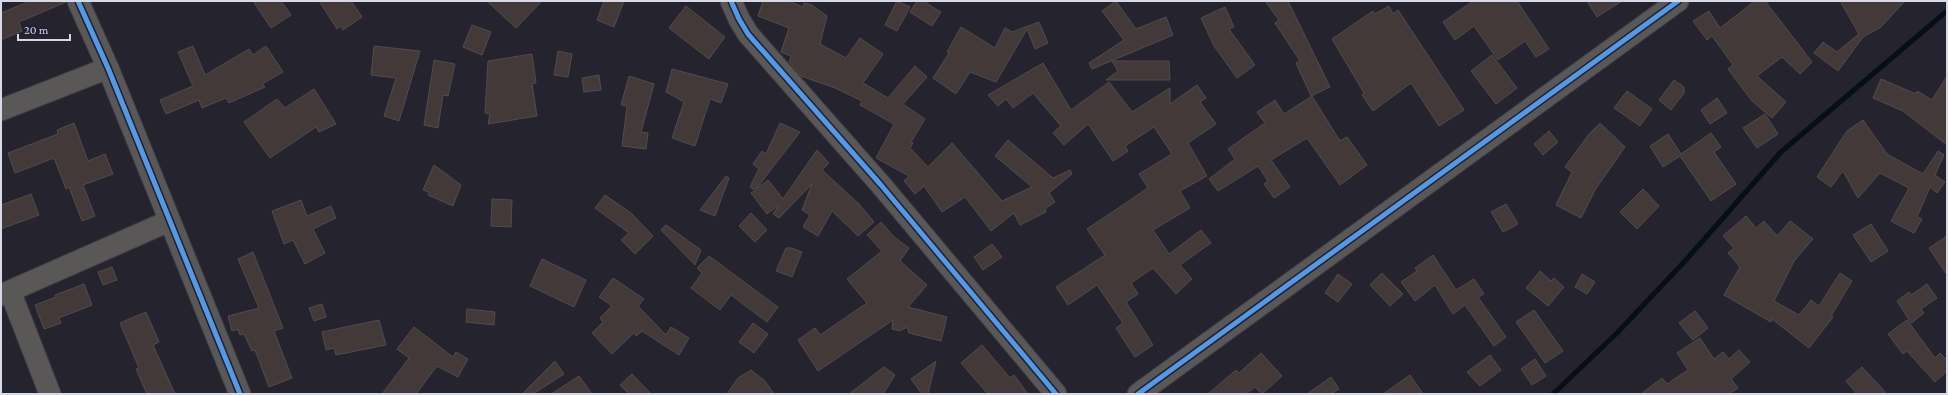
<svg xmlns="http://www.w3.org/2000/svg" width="1948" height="395" font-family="'Crimson Pro',serif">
	<rect width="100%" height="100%" fill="#24232e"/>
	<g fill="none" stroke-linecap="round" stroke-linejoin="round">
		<path stroke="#050f15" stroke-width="5" d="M1553,394L1617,333L1685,261L1781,152L1947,11"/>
	</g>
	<g fill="#433938" stroke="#514c4e">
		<path d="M30,1L66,2L19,22L22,31L1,40V13Z"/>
		<path d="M253,1H281L291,15L271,28Z"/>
		<path d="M319,1H351L362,17L343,30L340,26L337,29Z"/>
		<path d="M487,1H542L516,28Z"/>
		<path d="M604,1H624L614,27L597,20Z"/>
		<path d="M763,1H788L803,7L804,3L812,5L827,16L820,44L846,58L860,38L883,54L863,83L888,98L915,66L927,77L903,104L925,119L911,142L913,143L910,148L928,167L952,143L1002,201L1032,187L995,156L1008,140L1053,178L1070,170L1072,174L1049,193L1055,202L1045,209L1046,212L1020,225L1014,213L991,231L965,197L942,212L924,186L915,194L904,181L909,176L876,158L894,124L860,105L862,101L835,88L801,76L789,62L791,56L781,52L789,28L758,16Z"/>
		<path d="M897,1L910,7L897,31L885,25Z"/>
		<path d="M917,1H923L941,12L932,26L910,12Z"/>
		<path d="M1116,1L1136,29L1166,17L1173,35L1092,69L1089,63L1124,40L1102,11Z"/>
		<path d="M1265,1H1288L1330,87L1311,96L1296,63L1300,61L1275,23L1279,20Z"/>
		<path d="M1473,1H1517L1549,49L1536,57L1525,41L1498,60L1474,26L1455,40L1443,22Z"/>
		<path d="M1587,1H1622L1597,17Z"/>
		<path d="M1755,1H1765L1812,62L1800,74L1782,57L1757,76L1786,102L1772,118L1752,101L1728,69L1733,65L1712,36L1707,40L1693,21L1709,11L1720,28Z"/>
		<path d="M1840,1H1905L1881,27L1863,37L1838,71L1814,53L1823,42L1837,52L1859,34Z"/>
		<path d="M686,6L725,37L709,59L669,28Z"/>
		<path d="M1389,6L1393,14L1398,10L1464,110L1439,126L1411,83L1373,111L1362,95L1364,93L1332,39L1373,11L1375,14Z"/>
		<path d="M1225,7L1234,27L1229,29L1255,65L1237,78L1214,46L1201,18Z"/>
		<path d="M1039,22L1048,43L1035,49L1027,29L996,82L970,72L956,94L933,78L949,53L947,52L961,27L995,48L1005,28L1012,32Z"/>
		<path d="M472,25L491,32L482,55L463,47Z"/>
		<path d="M193,46L205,75L249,49L253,55L266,46L283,72L262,84L265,87L229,103L226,98L202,108L199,100L166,114L160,100L193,86L178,52Z"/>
		<path d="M374,46L420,51L399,121L384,116L396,78L371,75Z"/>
		<path d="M558,51L572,54L568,77L554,75Z"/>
		<path d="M532,54L536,83L532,84L537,116L488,124L490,114L485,113L488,61Z"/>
		<path d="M1492,55L1517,88L1496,104L1471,71Z"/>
		<path d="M434,60L455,64L448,96L443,95L438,128L424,125Z"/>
		<path d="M1112,61H1169L1170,80H1106L1118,71Z"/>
		<path d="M1043,63L1071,110L1109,82L1132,112L1170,88V104L1197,85L1206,98L1200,102L1216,124L1188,143L1207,176L1180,191L1190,208L1153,230L1169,254L1201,230L1211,243L1180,265L1192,279L1176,294L1153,268L1131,283L1138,294L1126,302L1153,345L1135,357L1116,328L1123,323L1097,285L1068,305L1056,287L1105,255L1087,229L1148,188L1139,174L1172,154L1154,127L1125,146L1128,151L1113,161L1088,124L1064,145L1053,133L1061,126L1033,93L1013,108L1006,99L998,106L988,95Z"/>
		<path d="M672,69L728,84L721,103L710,99L695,146L672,138L684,102L666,92Z"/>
		<path d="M599,75L601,90L584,92L582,78Z"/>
		<path d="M629,76L654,84L641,132L648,133L646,149L622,146L627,106L621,105Z"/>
		<path d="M1947,76V145L1903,111L1873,98L1881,79L1916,94L1917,91L1932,100Z"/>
		<path d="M1674,80L1684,87V93L1671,110L1659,100Z"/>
		<path d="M314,89L336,124L319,132L316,127L270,158L244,122L277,99L285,108Z"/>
		<path d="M1627,91L1652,109L1640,126L1614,108Z"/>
		<path d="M1312,96L1340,141L1347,137L1367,165L1340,185L1307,138L1271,160L1290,187L1274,198L1264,184L1268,181L1258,166L1218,191L1209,179L1235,159L1228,149L1265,123L1257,112L1275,100L1284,114Z"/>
		<path d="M1717,98L1727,113L1710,124L1701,110Z"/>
		<path d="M1765,114L1778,134L1757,148L1743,128Z"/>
		<path d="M1863,120L1887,154L1923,174L1938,151L1944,155L1935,175L1945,182L1937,193L1930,187L1917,217L1922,219L1914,233L1891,221L1909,188L1880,173L1858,198L1843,171L1831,187L1817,177L1847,131Z"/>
		<path d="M74,123L88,161L105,154L113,174L83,185L95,216L82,221L69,187L66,189L54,158L15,173L8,153L58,134L57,130Z"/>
		<path d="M780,123L800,132L756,189L768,180L783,199L817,150L829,163L822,170L859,204L874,222L858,236L832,211L818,236L803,227L810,215L802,210L812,184L779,218L773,214L779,205L767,214L751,193L755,190L750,187L759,169L753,164L762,151L766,154Z"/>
		<path d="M1600,123L1625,147L1595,190L1581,218L1556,205L1572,172L1565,167L1589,134Z"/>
		<path d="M1549,131L1558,142L1543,155L1534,144Z"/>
		<path d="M1711,133L1721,147L1714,152L1736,184L1711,201L1680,156L1663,167L1650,146L1668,134L1681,154Z"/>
		<path d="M434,165L461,185L453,206L428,195L429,192L423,190Z"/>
		<path d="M726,176L729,178L715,216L700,210Z"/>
		<path d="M1643,189L1659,206L1637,229L1620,212Z"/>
		<path d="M31,194L39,215L1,229V205Z"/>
		<path d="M605,195L631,213L653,236L635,254L621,240L629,233L595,208Z"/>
		<path d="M492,199L512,200L511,227L491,226Z"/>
		<path d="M301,200L307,216L331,206L336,218L313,229L325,253L305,264L293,240L284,244L272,211Z"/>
		<path d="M1506,204L1518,224L1503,232L1491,212Z"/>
		<path d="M751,213L767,230L755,242L739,226Z"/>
		<path d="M1746,216L1756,228L1764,221L1777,236L1790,221L1813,239L1794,261L1774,301L1799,315L1811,300L1819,306L1840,273L1852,281L1831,316L1833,317L1809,348L1772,319L1771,322L1724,295L1740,267L1728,253L1734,248L1723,236Z"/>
		<path d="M881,222L894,237L909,248L900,261L927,285L908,307L947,317L941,341L909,333L907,327L900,331L892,329L893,320L818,371L798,340L815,328L820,335L867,303L847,279L882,251L867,235Z"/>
		<path d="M1871,224L1888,251L1871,262L1853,235Z"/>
		<path d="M666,225L701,250L695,265L661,230Z"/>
		<path d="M1947,236V275L1929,248Z"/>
		<path d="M992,244L1002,257L983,270L974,257Z"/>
		<path d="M786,248H792L802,252L792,277L776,271Z"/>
		<path d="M253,252L283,328L274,331L292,378L269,387L255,350L252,351L244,334L240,335L238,329L232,331L228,316L259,308L238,259Z"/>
		<path d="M1433,255L1456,290L1474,279L1484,294L1478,297L1506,337L1494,346L1465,305L1453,314L1435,285L1415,301L1401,282L1417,271L1415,268Z"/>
		<path d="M709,256L778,307L767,322L731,295L720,310L691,288L702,273L697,268Z"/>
		<path d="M542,259L586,280L574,307L530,286Z"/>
		<path d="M112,267L117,280L103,285L98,272Z"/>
		<path d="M1540,271L1551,281L1554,278L1564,287L1548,306L1526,288Z"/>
		<path d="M1382,273L1403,294L1390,306L1370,285Z"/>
		<path d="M1338,274L1352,284L1338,302L1325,293Z"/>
		<path d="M1582,274L1595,282L1587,294L1575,287Z"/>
		<path d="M613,278L644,299L638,306L666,335L671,327L689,338L679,355L642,331L636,336L634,333L612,354L592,333L603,322L600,318L612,306L599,297Z"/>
		<path d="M84,284L92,305L59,318L61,323L44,329L35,305L56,297L55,295Z"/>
		<path d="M1927,284L1937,298L1921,309L1924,313L1911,323L1897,301L1909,292L1911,295Z"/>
		<path d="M322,304L326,317L314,321L309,308Z"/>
		<path d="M467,309L495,312L494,325L466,322Z"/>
		<path d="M1534,310L1563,351L1545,363L1516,322Z"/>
		<path d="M1695,311L1708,328L1693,340L1679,323Z"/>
		<path d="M146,312L159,342L153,345L175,394H147L136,369L139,368L120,323Z"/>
		<path d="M379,320L386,345L336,355L334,348L326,350L322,332Z"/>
		<path d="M1907,320L1935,358L1940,353L1947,360V371L1935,382L1907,351L1903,354L1888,334Z"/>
		<path d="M753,323L768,334L754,353L739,342Z"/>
		<path d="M414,327L453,357L456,352L468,359L458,377L437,366L416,394H382L409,358L397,349Z"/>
		<path d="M1700,338L1714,359L1723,352L1729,359L1739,350L1750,362L1731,379L1738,388L1729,394H1641L1662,378L1667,384L1688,370L1677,353Z"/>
		<path d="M982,345L1010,378L1014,375L1028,394H988L961,363Z"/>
		<path d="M1261,353L1282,376L1262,394L1255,387L1246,394H1208L1236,370L1239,373Z"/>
		<path d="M1490,355L1501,370L1480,386L1467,372Z"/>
		<path d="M1535,359L1546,376L1532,385L1521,369Z"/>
		<path d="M555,361L564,374L533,394H524L523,393Z"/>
		<path d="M936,361L928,394H922L911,379Z"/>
		<path d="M884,367L895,375L883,394H849Z"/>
		<path d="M1862,367L1887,394H1857L1846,381Z"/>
		<path d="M751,370L765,381L774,394H727L738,378Z"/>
		<path d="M632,374L651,394H629L620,385Z"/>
		<path d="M1410,375L1423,394H1383Z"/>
		<path d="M579,376L592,394H551Z"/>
		<path d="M1331,377L1339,389L1331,394H1307Z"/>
	</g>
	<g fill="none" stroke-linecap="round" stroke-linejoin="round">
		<defs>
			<g id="street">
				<path d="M78,1L108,68L240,394"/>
				<path d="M731,1L739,19L748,34L881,185L1056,394"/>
				<path d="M1,110L108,68"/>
				<path d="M10,291L50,394"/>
				<path d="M1,295L169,221"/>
				<path d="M1138,394L1678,1"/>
			</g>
		</defs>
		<use href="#street" stroke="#3e3d47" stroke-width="23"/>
		<use href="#street" stroke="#595857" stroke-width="21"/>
		<defs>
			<g id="cycleway">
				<path d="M78,1L108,68L240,394"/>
				<path d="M731,1L739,19L748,34L881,185L1056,394"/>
				<path d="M1138,394L1678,1"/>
			</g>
		</defs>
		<use href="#cycleway" stroke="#201f32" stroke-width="8"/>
		<use href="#cycleway" stroke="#5399e6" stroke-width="5"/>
	</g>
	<rect width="1948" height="395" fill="none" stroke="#d8d9e6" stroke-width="4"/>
	<path d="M18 34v6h52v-6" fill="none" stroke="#d8d9e6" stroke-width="2"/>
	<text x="24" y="34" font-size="12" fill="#d8d9e6" stroke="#201f32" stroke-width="3" paint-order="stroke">20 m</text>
</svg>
